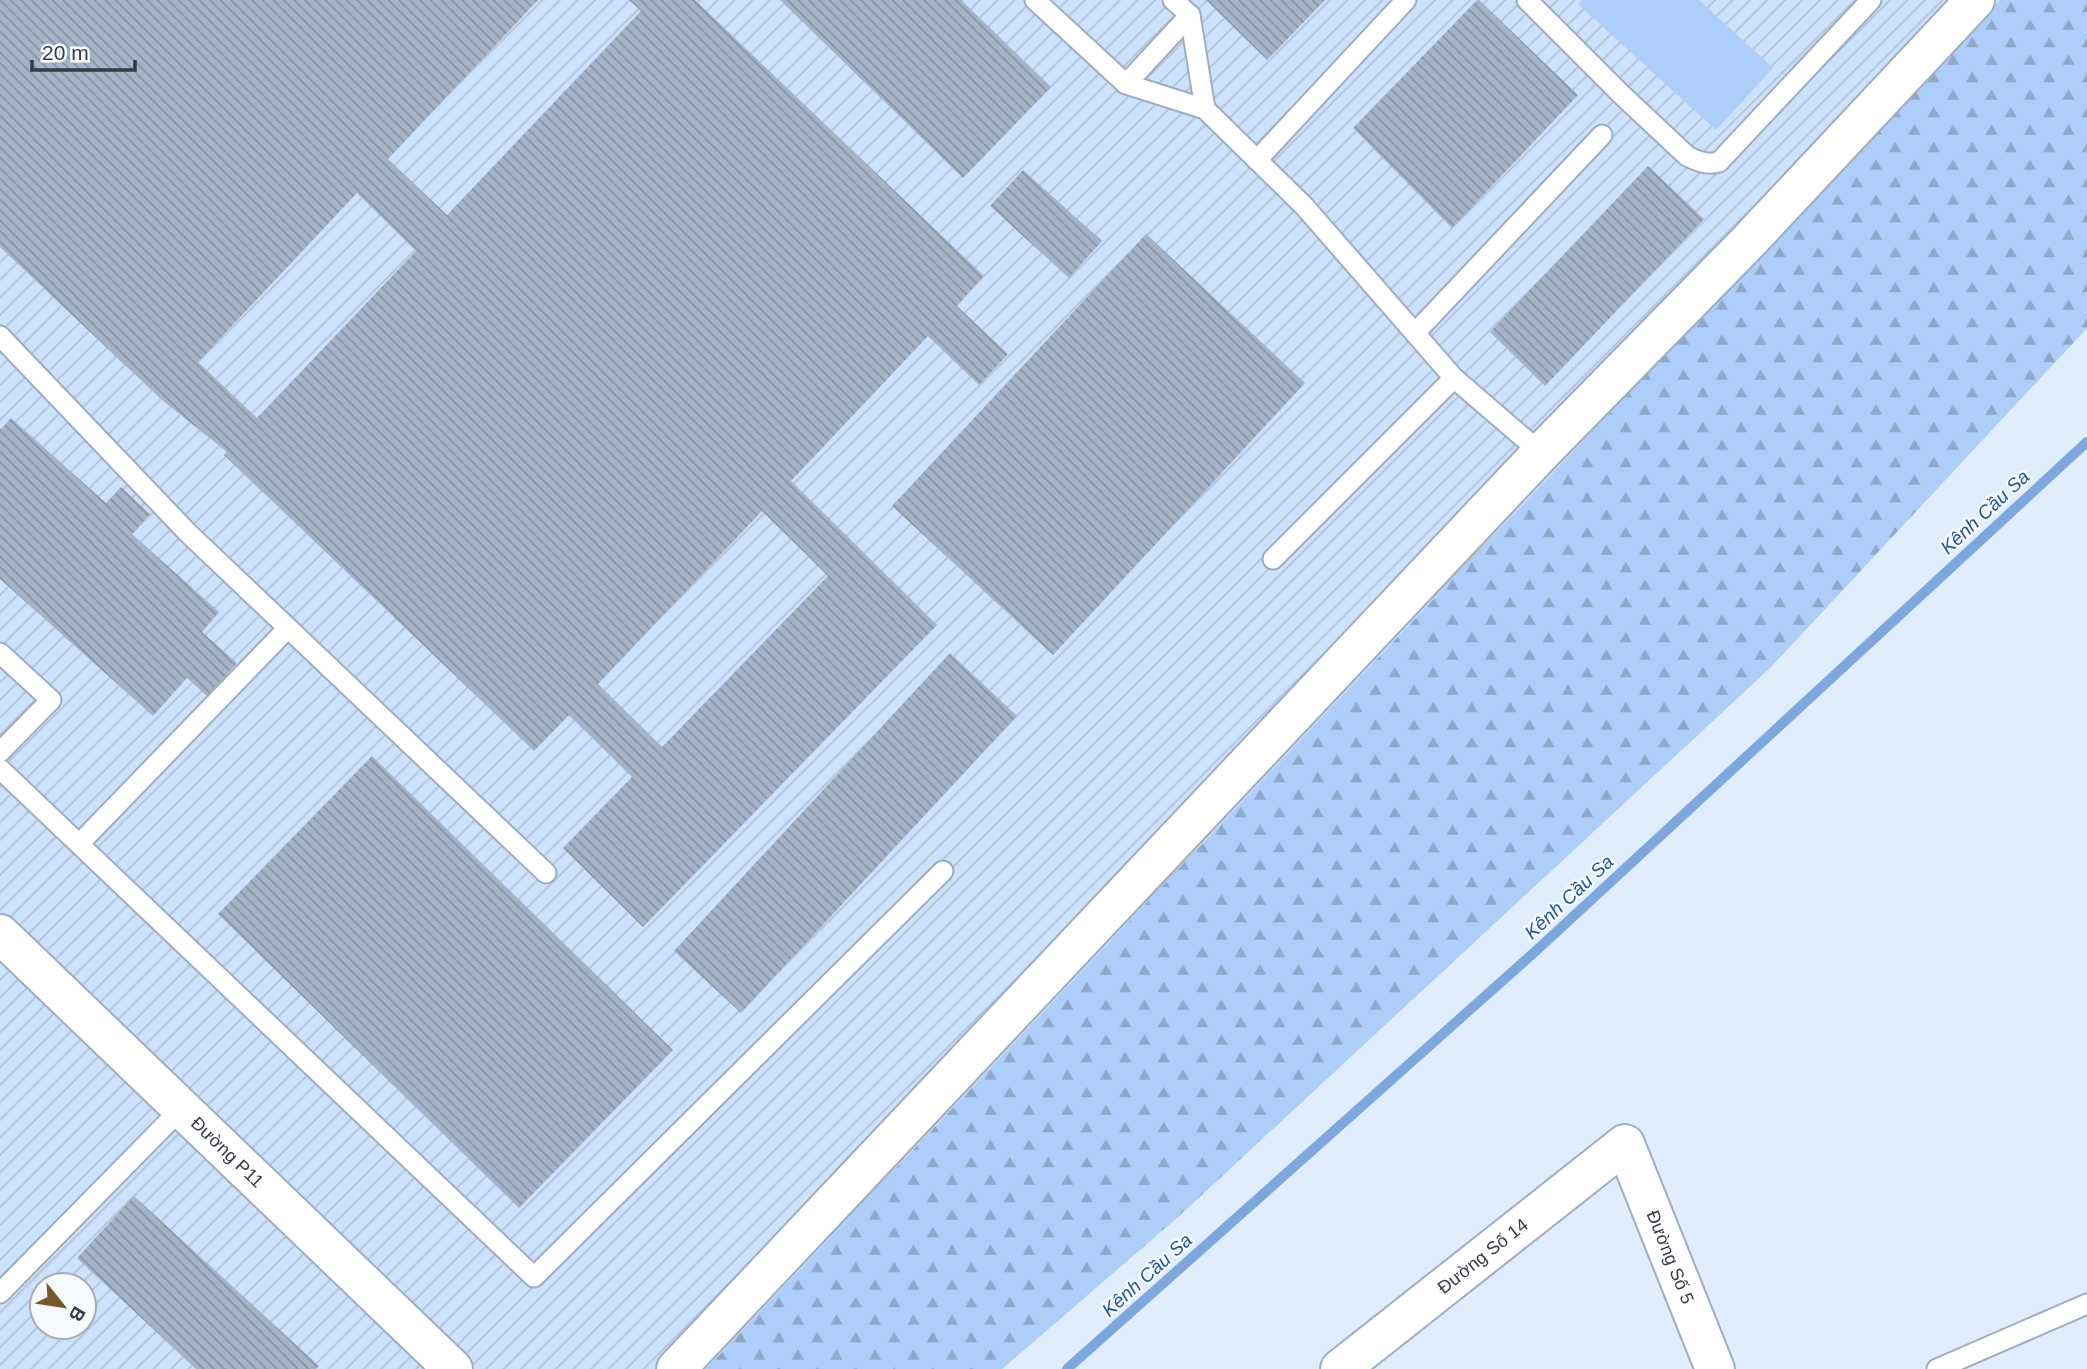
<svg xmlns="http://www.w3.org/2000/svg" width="2087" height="1369" font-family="Helvetica,sans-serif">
	<defs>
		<pattern id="industrial-furrows" width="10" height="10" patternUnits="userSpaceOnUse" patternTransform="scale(1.75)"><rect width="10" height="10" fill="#cce1fb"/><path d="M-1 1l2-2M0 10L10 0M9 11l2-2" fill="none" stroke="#b0c2d8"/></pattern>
		<pattern id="forest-firs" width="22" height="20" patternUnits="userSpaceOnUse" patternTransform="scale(1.75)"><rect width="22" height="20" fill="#adcef9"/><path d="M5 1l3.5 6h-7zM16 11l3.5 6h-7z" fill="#8ea8cb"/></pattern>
		<pattern id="building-back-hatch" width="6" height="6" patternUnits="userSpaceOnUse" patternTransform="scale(1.75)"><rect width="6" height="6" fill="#a4b3c7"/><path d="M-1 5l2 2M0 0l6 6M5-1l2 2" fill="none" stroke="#8693a3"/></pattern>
	</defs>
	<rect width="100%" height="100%" fill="#e0edfd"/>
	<path fill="url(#industrial-furrows)" fill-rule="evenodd" d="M0,0H2087V328L1770,668L1178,1217L1002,1369H0ZM42,1285H84V1327H42Z"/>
	<path fill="url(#forest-firs)" d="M2000,0H2087V328L1770,668L1178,1217L1002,1369H706Z"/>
	<path fill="#adcef9" d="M1582,0H1699L1773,68L1716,130L1578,4Z"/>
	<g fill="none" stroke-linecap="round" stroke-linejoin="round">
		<path stroke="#7da7dd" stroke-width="10" d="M1067,1369L1538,949L2087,442"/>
	</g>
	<g fill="url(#building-back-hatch)" fill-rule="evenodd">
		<path d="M0,0H538L388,159L447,215L641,11L629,0H695L984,276L957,306L1008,354L979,385L928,336L791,481L937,625L643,927L563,848L632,777L569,715L534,751L224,455L227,452L162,400L0,247ZM357,193L416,251L257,418L198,362ZM762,511L828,576L662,747L598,684Z"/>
		<path d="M780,0H961L1051,87L963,178Z"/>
		<path d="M1206,0H1325L1267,60Z"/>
		<path d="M1477,0H1479L1578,95L1452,228L1353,128Z"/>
		<path d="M1648,166L1704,219L1545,386L1490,332Z"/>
		<path d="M1023,170L1102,241L1069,278L990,206Z"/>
		<path d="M1146,234L1305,383L1053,655L892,506Z"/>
		<path d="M11,418L106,503L121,487L150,514L132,534L219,612L202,632L237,663L207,696L187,678L153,716L0,579V428L1,429Z"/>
		<path d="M950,653L1017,716L741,1013L674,951Z"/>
		<path d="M372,756L673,1050L519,1208L218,914Z"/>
		<path d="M134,1196L319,1366L316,1369H196L77,1258Z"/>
	</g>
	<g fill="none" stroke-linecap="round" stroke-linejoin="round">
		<defs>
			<g id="lane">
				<path d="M1035,0L1126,84L1205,109L1304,206L1454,378L1541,453"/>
				<path d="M1173,0L1190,15L1205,109"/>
				<path d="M1527,0L1623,96L1687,156C1699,162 1707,165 1719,162L1871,0"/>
				<path d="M1126,84L1190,15"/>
				<path d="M1257,160L1406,0"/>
				<path d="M1415,333L1602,135"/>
				<path d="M0,336L188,533L546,873"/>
				<path d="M1273,559L1454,378"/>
				<path d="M0,653L51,700L0,752"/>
				<path d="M0,769L534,1277L943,871"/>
				<path d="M79,844L288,628"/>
				<path d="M0,1293L182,1108"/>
				<path d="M1937,1369L2087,1304"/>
			</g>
			<g id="street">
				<path id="s1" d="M0,934L453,1369"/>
				<path d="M676,1369L1541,453L1748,242L1975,0"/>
				<path id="s2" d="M1340,1369L1625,1144L1715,1369"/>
			</g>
		</defs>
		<use href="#lane" stroke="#9eadc0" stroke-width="23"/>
		<use href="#street" stroke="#9eadc0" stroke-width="42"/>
		<use href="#lane" stroke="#fff" stroke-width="19"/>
		<use href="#street" stroke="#fff" stroke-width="38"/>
	</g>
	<g text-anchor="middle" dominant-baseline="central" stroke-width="5" stroke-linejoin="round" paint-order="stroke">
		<g font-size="18" fill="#353b43" stroke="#f6f9fd">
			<text stroke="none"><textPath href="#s1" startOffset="315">Đường P11</textPath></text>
			<text stroke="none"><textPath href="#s2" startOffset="182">Đường Số 14</textPath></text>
			<text stroke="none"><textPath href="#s2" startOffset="485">Đường Số 5</textPath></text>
		</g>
		<g font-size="19" font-style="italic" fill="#1f5698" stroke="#f6f9fd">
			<text transform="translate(1985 512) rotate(-43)">Kênh Cầu Sa</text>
			<text transform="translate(1569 897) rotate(-43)">Kênh Cầu Sa</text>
			<text transform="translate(1147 1275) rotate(-42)">Kênh Cầu Sa</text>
		</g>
	</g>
	<g transform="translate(63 1306) rotate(120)"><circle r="33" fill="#f6f9fd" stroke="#a9adb3" stroke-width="2"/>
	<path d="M0-5L12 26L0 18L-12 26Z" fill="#76582d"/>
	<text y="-10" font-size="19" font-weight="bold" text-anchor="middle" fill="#353b43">B</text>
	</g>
	<path d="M32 60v10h103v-10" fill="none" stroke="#353b43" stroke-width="3.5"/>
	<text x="42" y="60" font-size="21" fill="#353b43" stroke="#f6f9fd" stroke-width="5" paint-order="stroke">20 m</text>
</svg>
